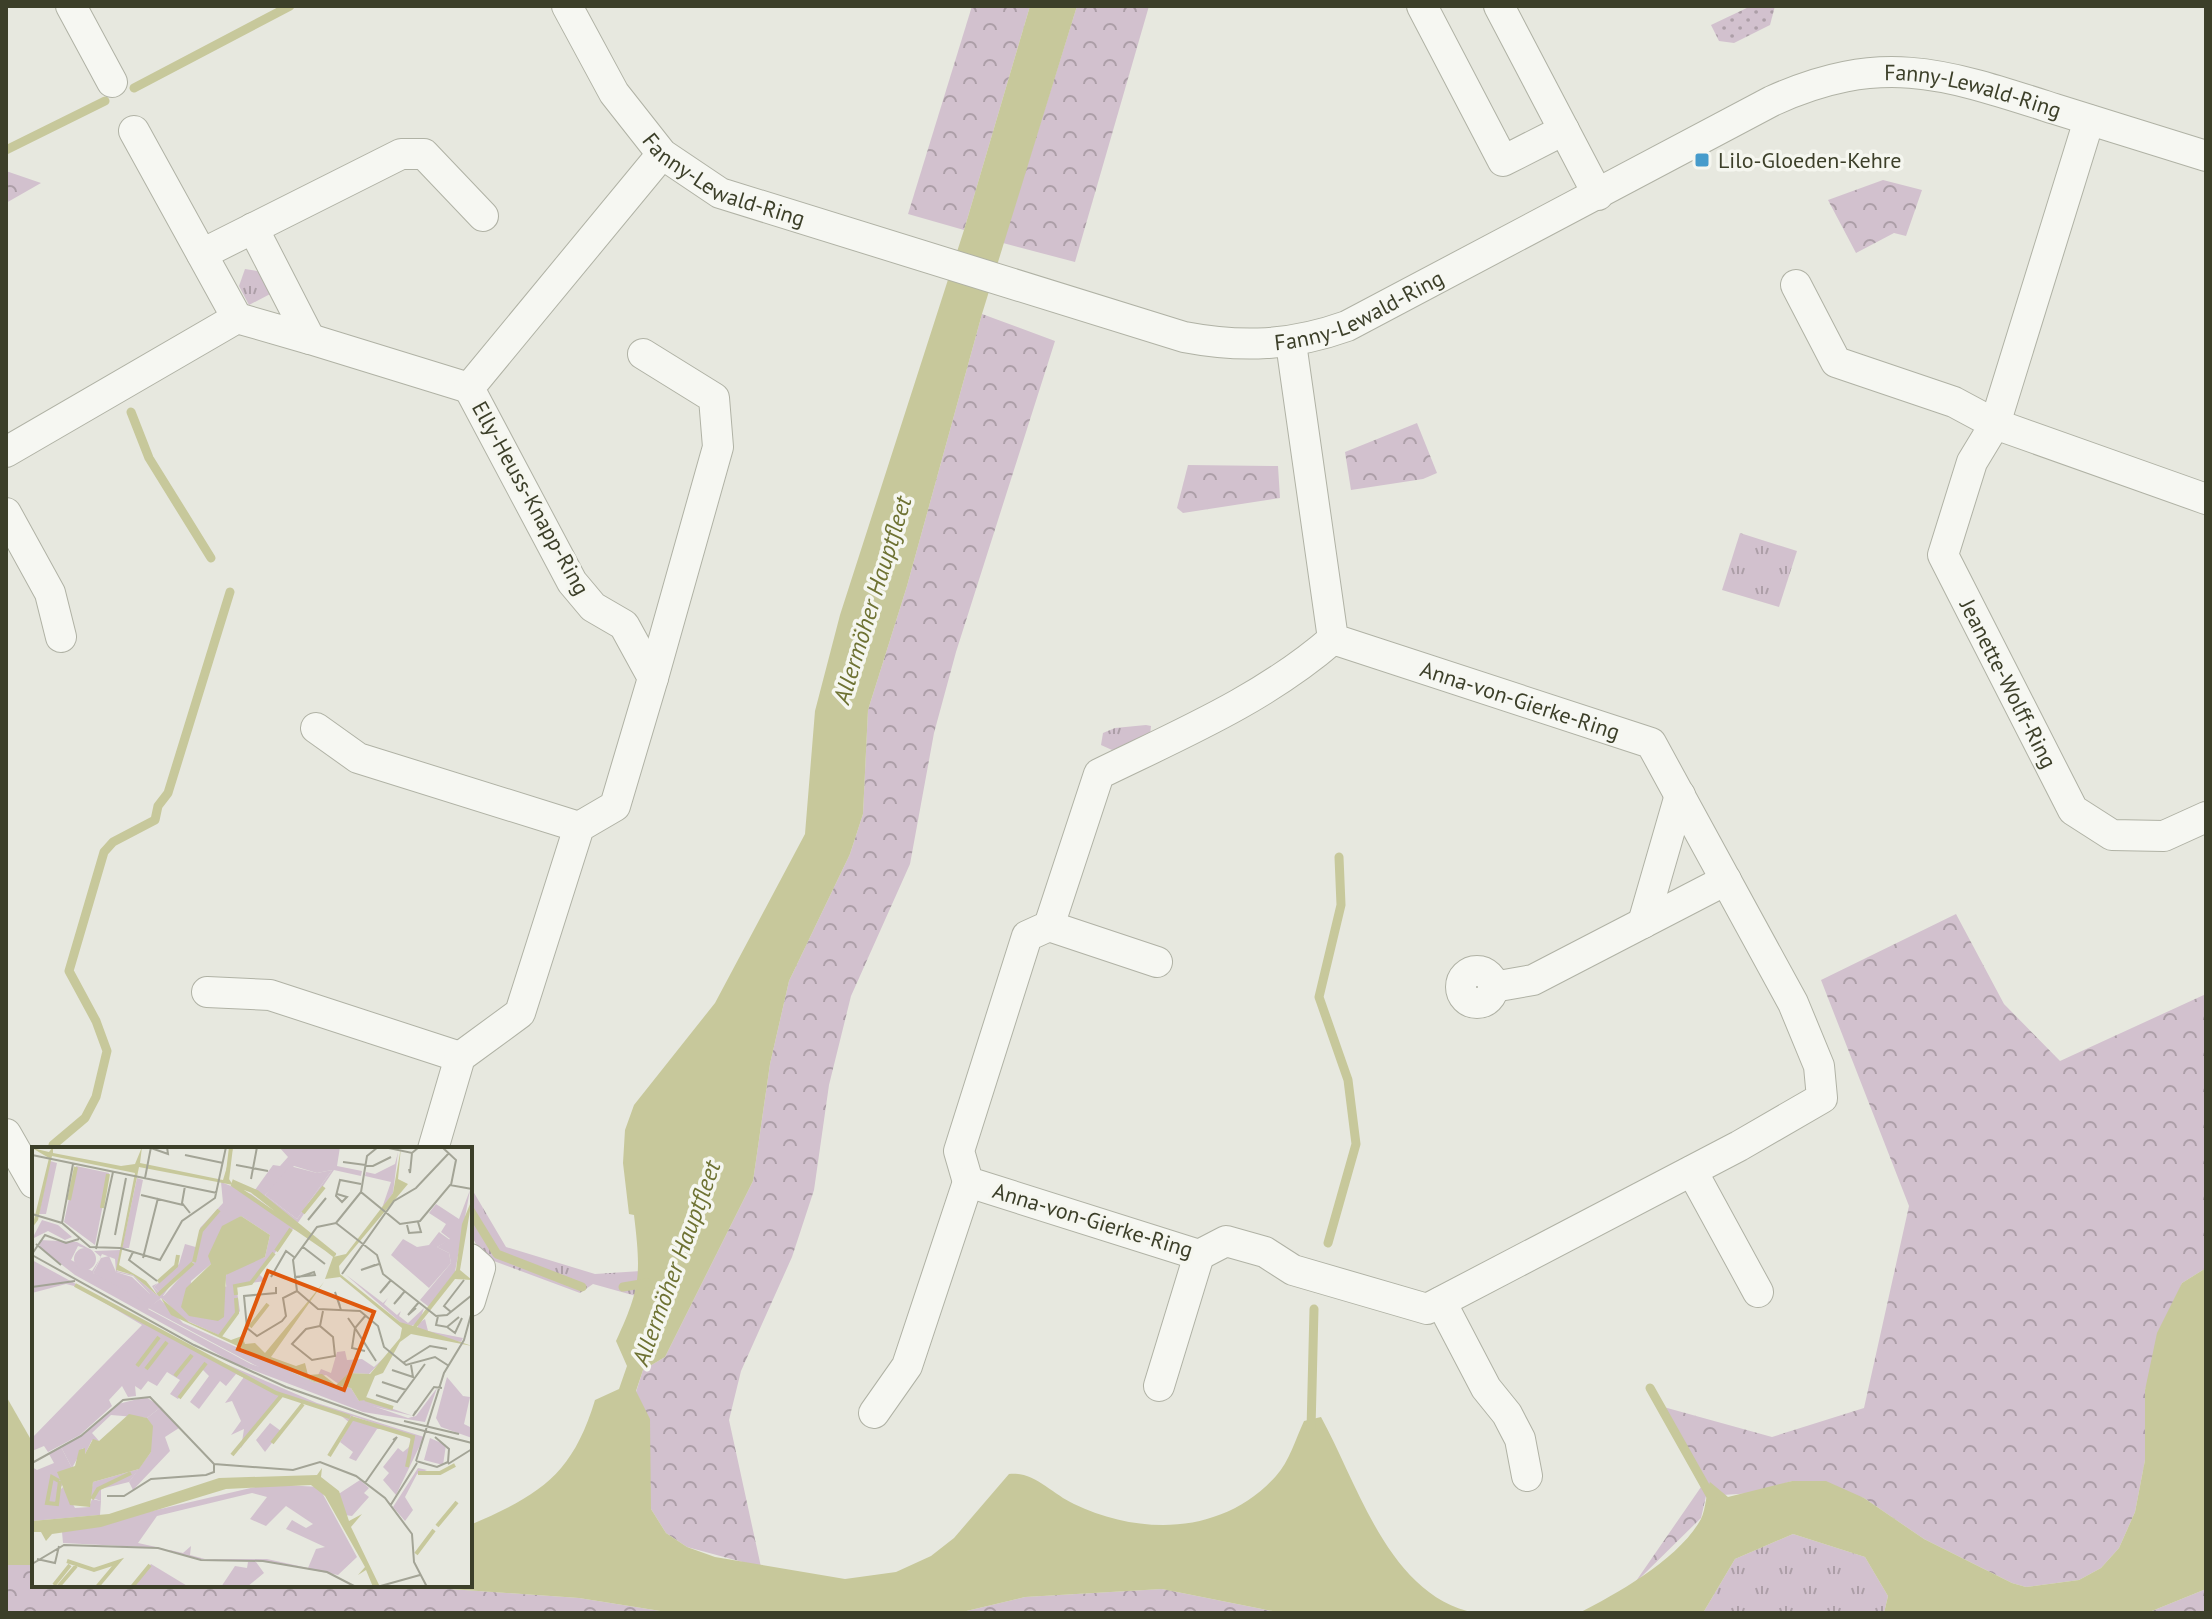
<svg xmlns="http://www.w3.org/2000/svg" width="2212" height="1619" font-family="'PT Sans',sans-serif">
	<defs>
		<pattern id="grass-tufts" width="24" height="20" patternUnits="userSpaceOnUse" patternTransform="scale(2)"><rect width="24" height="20" fill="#d2c1ce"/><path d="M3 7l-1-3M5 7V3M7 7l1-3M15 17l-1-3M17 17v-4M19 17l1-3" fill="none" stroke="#ac9ea7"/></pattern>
		<pattern id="park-crowns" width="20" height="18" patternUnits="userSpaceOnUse" patternTransform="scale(2)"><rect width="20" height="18" fill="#d2c1ce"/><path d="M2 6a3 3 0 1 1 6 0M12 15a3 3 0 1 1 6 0" fill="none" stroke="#ac9ea7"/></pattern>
		<pattern id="garden-dots" width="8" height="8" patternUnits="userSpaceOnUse" patternTransform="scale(2)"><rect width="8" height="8" fill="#d2c1ce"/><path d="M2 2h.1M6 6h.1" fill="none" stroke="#ac9ea7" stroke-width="1.8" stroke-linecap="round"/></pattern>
	</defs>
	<rect width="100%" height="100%" fill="#e7e8df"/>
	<g fill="url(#grass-tufts)">
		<path d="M245,269L263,272L274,292L249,305L239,286Z"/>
		<path d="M1740,533L1797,551L1779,607L1722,590Z"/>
		<path d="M1146,725L1151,726L1150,735L1112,750L1101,745L1103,733L1115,728Z"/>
		<path d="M470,1186L506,1247L595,1274L641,1271L636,1296L593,1284L580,1293L483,1257L470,1233Z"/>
		<path d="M1793,1534L1865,1557L1888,1596L1884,1613H1703L1735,1559Z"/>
	</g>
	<g fill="url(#park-crowns)">
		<path d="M972,6H1030L964,230L908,214Z"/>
		<path d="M1077,6H1149L1075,262L1003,243Z"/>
		<path d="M6,171L41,183L6,203Z"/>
		<path d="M1883,180L1922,190L1906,236L1894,233L1856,253L1828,200Z"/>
		<path d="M982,314L1055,341L956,652L934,733L910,864L851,996L829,1085L814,1190L792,1257L741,1371L729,1420L761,1567L687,1547L666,1533L651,1509L636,1392L643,1370L665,1357L753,1181L770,1064L789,981L850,854L863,814L868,710L907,586Z"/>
		<path d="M1417,423L1437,473L1423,479L1351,490L1345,452Z"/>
		<path d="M1188,465L1278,466L1280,498L1183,513L1177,508Z"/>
		<path d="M1956,914L2004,1004L2060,1061L2206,994V1268L2182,1283L2145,1390V1460L2135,1512L2119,1548L2101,1568L2079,1580L2026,1587L2012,1583L1924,1539L1864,1498L1792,1481L1754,1493L1706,1496L1701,1518L1634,1584L1701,1487L1660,1406L1772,1437L1864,1408L1909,1206L1821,980Z"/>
		<path d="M6,1565H34V1585H394L579,1598L673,1613H6Z"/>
		<path d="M1162,1589L1282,1613H958L1025,1597Z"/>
		<path d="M2206,1589V1613H2147Z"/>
	</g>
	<path fill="url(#garden-dots)" d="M1751,6H1775L1770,25L1734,43L1719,41L1711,25Z"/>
	<g fill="#c7c89b">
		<path d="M1030,6H1077L982,314L907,586L868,710L863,814L850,854L789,981L770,1064L753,1181L665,1357L643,1370L636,1391L650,1419L651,1509L666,1533L687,1547L715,1557L845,1579L896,1572L931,1556L954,1538L1009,1474C1034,1471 1052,1494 1074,1504C1141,1536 1223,1535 1276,1476C1289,1462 1296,1438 1304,1421L1321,1417C1358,1484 1389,1597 1476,1613H1282L1162,1589L1025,1597L958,1613H673L579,1598L394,1585H470V1525C539,1495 572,1476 595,1400L619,1389L627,1366L616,1341C641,1287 641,1274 634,1215L629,1214L623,1163L625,1130L634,1105L715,1003L805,834L815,711L840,615L964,230Z"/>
		<path d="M2206,1268V1589L2147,1613H1884L1888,1596L1865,1557L1793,1534L1735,1559L1703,1613H1579C1618,1593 1679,1559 1701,1519C1706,1509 1706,1493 1710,1482L1728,1497L1792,1481H1826L1864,1498L1924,1539L2012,1583L2026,1587L2079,1580L2101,1568L2119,1548L2135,1512L2145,1460V1390L2157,1333L2182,1283Z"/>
		<path d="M6,1396L34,1445V1565H6Z"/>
	</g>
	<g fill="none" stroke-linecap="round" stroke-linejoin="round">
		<g stroke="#c7c89b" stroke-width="9">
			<path d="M134,88L290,6"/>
			<path d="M6,150L105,101"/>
			<path d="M131,412L149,458L211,558"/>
			<path d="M53,1145L85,1118L96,1097L107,1051L96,1021L69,971L104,852L113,842L155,820L158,806L168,793L230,592"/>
			<path d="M470,1210L497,1254L582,1287"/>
			<path d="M1328,1243L1356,1144L1348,1080L1319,997L1341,905L1339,857"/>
			<path d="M623,1287L647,1283"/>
			<path d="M1650,1388L1713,1500"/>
			<path d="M1311,1429L1314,1309"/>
		</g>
		<defs>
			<g id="minor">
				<path d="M71,6L112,82"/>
				<path id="s1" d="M567,6L614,93L662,154L720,193L1184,337C1242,348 1291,346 1347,326L1772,101C1882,51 1946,74 2055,109C2105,125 2156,140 2206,156"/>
				<path d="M1422,6L1503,161L1564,130"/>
				<path d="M1499,6L1598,195"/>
				<path d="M2089,120L1995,424L2206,499"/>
				<path d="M134,131L237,318"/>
				<path d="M202,254L401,154H424L483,216"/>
				<path id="s2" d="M1796,285L1836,362L1954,402L1995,424L1972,462L1943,555L2073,810L2112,835L2164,836L2206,817"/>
				<path d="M310,339L469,388"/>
				<path id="s3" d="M1291,343L1333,639L1651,743L1793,1003L1819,1066L1822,1098L1739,1146L1427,1309L1293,1270L1265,1252L1226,1241L1199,1255L968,1182L959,1151L1027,936L1049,926L1099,774C1181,734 1264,699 1333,639"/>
				<path d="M643,354L714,398L718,447L653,678"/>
				<path d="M6,452L237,318L310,339L253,228"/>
				<path d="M6,513L50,593L61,637"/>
				<path d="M316,728L358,758L579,827"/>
				<path d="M1643,923L1680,795"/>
				<path d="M1049,926L1157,962"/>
				<circle cx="1477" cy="987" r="16"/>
				<path d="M1493,987L1533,980L1726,880"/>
				<path d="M207,992L270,995L460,1057"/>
				<path d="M6,1134L34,1183"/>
				<path d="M433,1149L460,1057L520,1013L579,827L615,806L653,678L624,625L593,607L572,582L469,388L662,154"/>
				<path d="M1692,1171L1758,1292"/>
				<path d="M470,1259L480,1268L470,1301"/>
				<path d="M1441,1302L1486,1388L1507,1414L1520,1439L1527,1476"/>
				<path d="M1159,1386L1199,1255"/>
				<path d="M874,1413L907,1366L968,1182"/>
			</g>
		</defs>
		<use href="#minor" stroke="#b0b2a5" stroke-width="32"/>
		<use href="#minor" stroke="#f6f7f2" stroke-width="30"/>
	</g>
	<rect fill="#469bcb" stroke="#f5f6ef" stroke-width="3" x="1694" y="152" width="16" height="16" rx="4"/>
	<g text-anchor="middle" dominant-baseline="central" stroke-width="7" stroke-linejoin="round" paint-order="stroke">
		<g font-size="22" fill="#3c3f29" stroke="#f5f6ef">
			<text stroke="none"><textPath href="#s1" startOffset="1586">Fanny-Lewald-Ring</textPath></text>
			<text stroke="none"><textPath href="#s1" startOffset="244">Fanny-Lewald-Ring</textPath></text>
			<text stroke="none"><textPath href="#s1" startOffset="914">Fanny-Lewald-Ring</textPath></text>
			<text transform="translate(531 498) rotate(61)">Elly-Heuss-Knapp-Ring</text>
			<text stroke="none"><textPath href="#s2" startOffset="544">Jeanette-Wolff-Ring</textPath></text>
			<text stroke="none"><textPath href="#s3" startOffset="496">Anna-von-Gierke-Ring</textPath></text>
			<text transform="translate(1093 1220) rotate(17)">Anna-von-Gierke-Ring</text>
		</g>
		<g font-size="22" fill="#3c3f29" stroke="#f5f6ef" text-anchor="start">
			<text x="1718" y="160">Lilo-Gloeden-Kehre</text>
		</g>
		<g font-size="24" font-style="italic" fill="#6e7233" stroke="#f5f6ef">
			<text transform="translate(872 600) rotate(-73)">Allermöher Hauptfleet</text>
			<text transform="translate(676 1263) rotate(-70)">Allermöher Hauptfleet</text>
		</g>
	</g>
	<g transform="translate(32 1147)">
		<rect width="440" height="440" fill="#e7e8df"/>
		<path d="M18,14L25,16L14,67H7ZM105,31L111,33L97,101H90ZM8,93L45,95L61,104L46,99L39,113L60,124L69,110L62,104L89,103L85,124L101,128L126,149L120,139L126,136L122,140L128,146L139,137L131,149L198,139L208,131L181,185L129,151L116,162L219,217L376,271L384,269L405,241L393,275L331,265L202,216L43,128L7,100ZM70,107L83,112L84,125L101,129L118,147L61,126ZM0,113L180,211L285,256L392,290L364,348L351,333L357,326L351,320L366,301L371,305L376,301L380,294L375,288L321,269L318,276L307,267L251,247L219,288L217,281L235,241L204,227L194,239L188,234L167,262L158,255L177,229L170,222L146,252L138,247L148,233L135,225L125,239L116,234L109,243L103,239L104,249L96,250L90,239L77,253L80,259L48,288L16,305L12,299L0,304V291L110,178L46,140L34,137L0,146ZM415,230L431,249L438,250L432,277L440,281V291L409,280L404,271ZM129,260L147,281L133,290L138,304L101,343L97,335L119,305L115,271ZM238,276L249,284L233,305L224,293ZM398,291L414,298L411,318L392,313ZM29,300L40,321L19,329L14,357L31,340L43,361L57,360L60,352L69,354L68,368L0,374V320L5,323L22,316L17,307ZM328,333L337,341L332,346L337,350L320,369L313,368L305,348ZM236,337L287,340L325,410L306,428L234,414L163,412L130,401L31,396L30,385ZM220,346L235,350L218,372L234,379L254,359L281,377L274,381L260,373L254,382L293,400L284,402L276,421L235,412H173L158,408L159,399L151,406L106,396L125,369ZM216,415H224L232,426L215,440H189L203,419L215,421ZM119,417L157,440H101Z" fill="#d2c1ce" fill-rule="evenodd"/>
		<path d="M212,230L242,246L209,301L212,282L199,288L209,274L200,254L193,256ZM114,250L129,260L115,271L79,268L60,286L67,294L60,293L53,307L51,301L40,321L29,300L49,289L86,257ZM321,272L354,282H345L324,314L317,311L321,305L308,295ZM386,321L395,323L385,327L373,350L381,363L373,374L361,360ZM107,322L97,335L69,342V354L58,350L61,335Z" fill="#d2c1ce"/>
		<path d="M31,321L25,325L32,336L25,345L27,357H14L19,329Z" fill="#d2c1ce"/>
		<path d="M247,0H308L305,19L330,24L329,29L302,23L265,77L223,43L241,18L248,19L256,10ZM262,19L285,26L300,23L265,72L233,48ZM366,5L361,46L350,61L359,35L333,29L334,25L343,27L363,17ZM189,35L219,47L276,89L261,82L227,127L234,134L204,138L208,164L189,189L151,172L130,151L165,111L168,81L191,56ZM209,69L238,88L233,110L198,122L193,130L196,151L179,174L157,169L159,134L179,117L188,85ZM438,43L423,125L397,160L388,153L419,116L417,106L405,100L418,92L409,85L414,77L397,66L404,57L427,72ZM313,127L351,156L356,151L352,157L365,168L369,164L367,169L376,176L392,161L387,176L393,172L396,184L431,191L429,195L386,185V176L377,180L368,175ZM128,152L151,176L282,235L319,241L327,254L333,252L381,269L323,255L234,224L116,161ZM313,204L315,213L330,212L342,220L356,207L337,227L317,226L308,238L294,228L285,230L289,222L299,226L305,205Z" fill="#d2c1ce" fill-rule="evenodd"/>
		<path d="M258,19L285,26L300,23L265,72L233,48ZM10,73L26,78L40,90L33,93L16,84L0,92ZM153,97L167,101L165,111L128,146L122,140L147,117ZM77,109L84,125L100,130L118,147L114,155L61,126L69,111Z" fill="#d2c1ce"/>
		<path d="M44,19L77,26L63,98L32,75ZM407,85L418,93L405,100L417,106L419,116L397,141L359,108L371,92L385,100L397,98ZM42 112a11 11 0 1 1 22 0a11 11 0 1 1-22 0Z" fill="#d2c1ce"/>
		<path d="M21,0V6L89,19L103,17L110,0L108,16L191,33L201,0L195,29L201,38L107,20L87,118L114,134L126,149L101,128L84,123L103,26L20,9L6,73L0,81L17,11L0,1L17,5ZM369,0L366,32L376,37L307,119L308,127L368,175L381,179L424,123L430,77L440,52L428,123L440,133L423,132L385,180L440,199L379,187L368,195L351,226L343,229L333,253L327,254L319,241L282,235L139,168L129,151L157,175L199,193L210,189L213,197L223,196L233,206L292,135L239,210L264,219L273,216L276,228L290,227L304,238L317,226L338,227L368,191L370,181L308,130L293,132L301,110L314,107L361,46ZM209,69L238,88L233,110L194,128L192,170L186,174L157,169L149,160L154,141L179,117L176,109L190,79ZM97,267L115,271L121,279L119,305L107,322L61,335L58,360L38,358L25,325L43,319L47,303L53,301V307L61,292L67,294ZM290,321L289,330L307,344L317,374L330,367L319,380L348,440H341L334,423L326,428L333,420L293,349L279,338L194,342L69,380L20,387L14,394L9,385H0V374L77,367L187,331L285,328Z" fill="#c7c89b"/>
		<path fill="none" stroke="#c7c89b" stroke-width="4" d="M195,33L199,0M202,35L225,45L303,108L201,38ZM202,37L220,44L303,109M37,53L44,20M70,61L76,27M271,66L292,40M244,104L259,82M162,115L169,84L187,63M126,135L144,119L146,108M43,138L244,246L318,270M126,148L161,116M204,148L203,139L219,136L242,106M218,180L236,157M188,189L205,166L204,151M105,219L127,190M114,222L135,195M143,229L160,208M147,251L174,216M333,252L361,261M319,271L381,290L375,320M240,296L271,257M200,308L249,249M297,309L321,270M386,326H408L423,318M27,334L20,330L15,356L25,357L28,334M60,352L66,342L99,326M405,379L425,355M384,407L402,383M35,414L62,423L86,415L65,440M22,438L38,418M26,440L44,419M100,440L118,418"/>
		<path fill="none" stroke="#a3a496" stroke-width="2" d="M346,0L335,9L329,45L368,77L388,74L418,38L440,42M352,0L380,6L387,0M410,0L424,13L419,38M119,1L136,7L135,0M0,8L185,46M153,8L191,16M311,15L341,19L359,10M204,18L236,24M377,22L378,26L380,6M113,31L119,0M219,32L225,0M153,39L150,56L158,66M305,47L315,50L310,55L304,49L308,33L329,37M109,48L151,58M0,67L30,76L58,100L88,101L128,113L150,74L183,51L194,0M276,73L294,51M30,76L41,17M304,76L329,45M375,78L377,86L389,85L386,75M83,88L94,31M4,97L29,118M271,100L293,117M64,102L81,25M101,105L97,113L125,134M0,107L13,88L34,96L47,92M0,108L162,198L254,240L345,272L440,296M111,111L126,51M343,118L329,123L347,117M310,127L362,54L384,41L417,6M239,130L254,104L262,110M262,130L283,128L282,125L267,130M355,138L348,146L359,133M0,140L43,134M244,140V146L212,149L215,181L225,189L250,174L254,169L251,151L265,144M369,149L362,157L373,144M308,159L303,145L309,163M384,161L376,168L387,155M419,165L412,159L432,133M334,168L323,181L344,214M406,169L404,178L415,180L427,170M316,171L323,181L320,201L333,204M288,179L274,182L260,197L280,213L303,209L301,190L288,179L291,164M415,180L423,186L430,171M371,216L398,199L415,202M417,219L403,210L374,218L352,200L346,179L328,164L286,162L265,144L261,113L285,80L304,76L345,108L351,127L404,169L415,168L440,148M360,223L381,230L379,218M350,235L374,243M344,248L365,255L393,217M384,264L381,269L402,240L410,241M372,274L427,287M384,314L412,226L432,193L440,164M384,314L405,320L416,315L417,302L403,290M0,316L49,289L91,253L118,250L182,317L261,323L288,315L324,329L353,351L380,387L382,415L395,440M416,317L440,302M333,336L365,290L361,293M75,349H92L119,332L174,328L182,325V317M358,359L385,316M5,412L23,416L27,399M0,417L32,398L126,401L169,413L231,414L295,425L324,440M345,440L388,428"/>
		<path fill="#df580d" fill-opacity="0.15" stroke="#df580d" stroke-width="4" d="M236,124L342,165L312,243L206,202Z"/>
		<rect width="440" height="440" fill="none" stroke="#3c3f29" stroke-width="4"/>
	</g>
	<rect width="2212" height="1619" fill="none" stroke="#3c3f29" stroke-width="16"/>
</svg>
